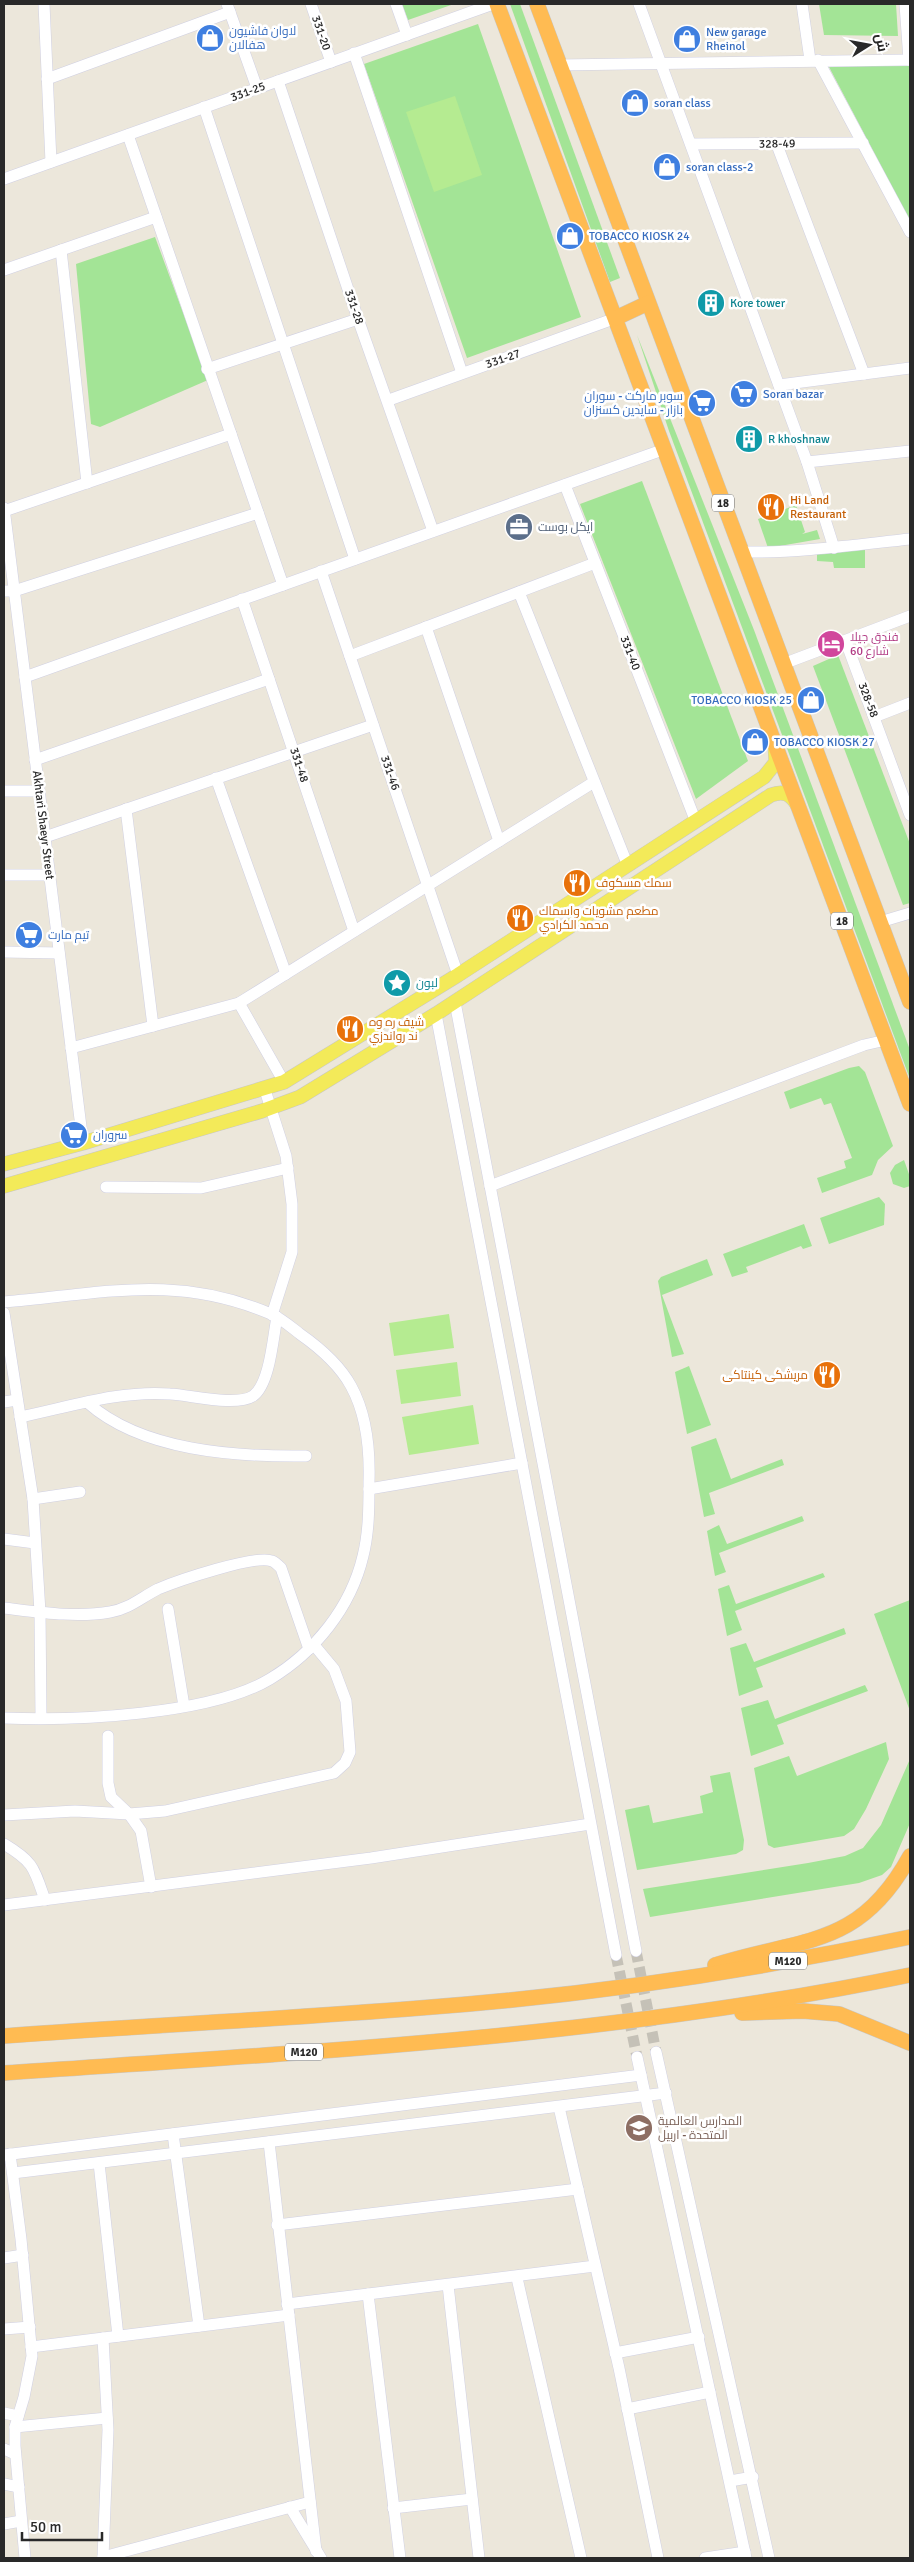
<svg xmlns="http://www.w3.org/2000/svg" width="914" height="2562" font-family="Signika,Cairo,sans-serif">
	<rect width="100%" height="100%" fill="#ece7db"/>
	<g fill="#a3e496">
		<path d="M402,4H454L408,20Z"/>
		<path d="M510,4H520L620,278L610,282Z"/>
		<path d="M819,4H896L898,36L824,35Z"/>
		<path d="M478,24L581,317L467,358L364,64Z"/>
		<path d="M910,64V221L828,65Z"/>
		<path d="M155,237L208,380L100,427L91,424L76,264Z"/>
		<path d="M637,335L754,630L910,1050V1079L669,431Z"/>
		<path d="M642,481L748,761L696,799L580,504Z"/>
		<path d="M796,505L805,532L802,534L817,530L820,539L768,548L758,519Z"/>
		<path d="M865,549V568H834L833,562L817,561V554Z"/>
		<path d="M838,655L910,844V903L903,905L813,666Z"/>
		<path d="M859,1066L865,1072L893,1146L878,1160L872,1175L822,1193L817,1178L846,1168L844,1161L852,1158L831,1103L824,1105L821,1098L790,1109L784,1092L849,1068Z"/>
		<path d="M904,1160L910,1177V1186L904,1188L893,1184L890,1173L895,1165Z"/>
		<path d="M879,1197L885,1204L884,1225L829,1244L820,1218Z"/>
		<path d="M804,1224L812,1246L803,1249L801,1246L746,1267L748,1272L732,1277L723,1254Z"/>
		<path d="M707,1259L713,1275L662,1295L684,1354L672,1357L658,1281L661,1277Z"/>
		<path d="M689,1366L711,1425L687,1434L675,1372Z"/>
		<path d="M716,1438L731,1479L782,1459L784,1465L709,1493L715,1514L704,1517L691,1447Z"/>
		<path d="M802,1516L804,1521L719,1553L726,1572L715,1576L707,1531L719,1525L727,1544Z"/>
		<path d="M823,1573L825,1577L735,1611L742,1630L727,1636L718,1589L729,1585L736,1604Z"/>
		<path d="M910,1600V1711L874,1614Z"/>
		<path d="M844,1628L846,1634L756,1668L763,1687L739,1696L730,1648L746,1643L754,1662Z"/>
		<path d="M865,1685L868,1691L777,1725L784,1744L751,1756L741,1708L768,1700L775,1719Z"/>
		<path d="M886,1742L889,1759L866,1809L854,1829L844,1836L774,1848L768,1845L754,1768L789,1756L797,1776Z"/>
		<path d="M910,1759V1823L891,1867L882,1875L859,1883L650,1917L643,1889L808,1863L845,1856L863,1848L881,1825Z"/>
		<path d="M730,1772L744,1840L743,1850L736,1854L637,1870L625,1810L649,1805L653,1823L703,1813L700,1796L713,1792L710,1776Z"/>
	</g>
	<g fill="#b5eb91">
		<path d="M455,96L482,175L434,192L406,112Z"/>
		<path d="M449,1314L454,1348L394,1356L389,1323Z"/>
		<path d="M457,1362L461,1396L401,1404L396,1370Z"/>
		<path d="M473,1405L479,1444L409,1455L402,1417Z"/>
	</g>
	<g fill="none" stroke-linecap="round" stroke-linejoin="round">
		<g stroke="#c5c1b7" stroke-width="11" stroke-dasharray="11 5.5" stroke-linecap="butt">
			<path d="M636,1951L656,2052"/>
			<path d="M616,1955L637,2057"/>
		</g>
		<defs>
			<g id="minor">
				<path d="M44,4L51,162"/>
				<path d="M227,4L257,88"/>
				<path d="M311,4L331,62"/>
				<path d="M396,4L407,35"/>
				<path d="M639,4L807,462L834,548"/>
				<path d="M802,4L810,60"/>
				<path d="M905,4L909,60"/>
				<path d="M354,53L462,373"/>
				<path d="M818,60L910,232"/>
				<path d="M559,65L910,60"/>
				<path d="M47,79L230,12"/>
				<path d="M278,81L358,319L433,531"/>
				<path d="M204,107L355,559"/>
				<path d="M128,135L283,585"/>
				<path d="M691,144L863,143"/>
				<path d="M777,145L864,374"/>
				<path d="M4,179L493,4"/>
				<path d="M61,250L87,483"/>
				<path d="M4,270L156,217"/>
				<path d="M207,369L358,319"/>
				<path d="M779,385L910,368"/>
				<path d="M389,400L616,318"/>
				<path d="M807,462L910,451"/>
				<path d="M565,485L696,822"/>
				<path d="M4,508L83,1143"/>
				<path d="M4,511L231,434"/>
				<path d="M741,552C798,553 854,545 910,539"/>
				<path d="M321,571L458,975"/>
				<path d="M4,591H14L258,513"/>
				<path d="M519,592L628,866"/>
				<path d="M242,599L354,931"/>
				<path d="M426,627L499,841"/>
				<path d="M846,642L910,815"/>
				<path d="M350,656L595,563"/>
				<path d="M783,664L910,616"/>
				<path d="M25,677L665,449"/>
				<path d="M874,717L910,703"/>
				<path d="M35,760L269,679"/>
				<path d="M216,778L286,974"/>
				<path d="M4,791H39"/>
				<path d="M126,809L153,1026"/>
				<path d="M45,837L373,725"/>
				<path d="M4,875H50"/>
				<path d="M880,922L910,913"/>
				<path d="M4,952L59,953"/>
				<path d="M455,1002L636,1951"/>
				<path d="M239,1003L284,1082"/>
				<path d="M436,1014L616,1955"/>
				<path d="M71,1048L239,1003L594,782"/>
				<path d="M265,1090L286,1156L292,1204V1252L272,1315"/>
				<path d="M490,1186L864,1045L886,1040"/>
				<path d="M106,1187L201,1188L288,1168"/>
				<path d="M4,1302C102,1294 175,1273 271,1314C282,1319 291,1327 300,1334C320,1348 339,1364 351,1386C367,1415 370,1450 369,1482C369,1507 369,1532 363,1556C351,1607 315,1652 270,1679C210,1715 74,1721 4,1718"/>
				<path d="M4,1313L33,1499L40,1612L41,1718"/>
				<path d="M4,1402L17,1400"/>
				<path d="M88,1403C142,1451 236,1457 306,1456"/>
				<path d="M20,1417C69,1407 120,1390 170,1394C191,1395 235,1407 253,1396C270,1384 273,1337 277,1317"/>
				<path d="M369,1489L522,1463"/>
				<path d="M33,1499L80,1492"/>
				<path d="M4,1539L35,1543"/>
				<path d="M4,1608C38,1612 76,1618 110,1612C129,1609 142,1597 158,1589C177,1581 256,1554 272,1561C275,1562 279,1566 281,1568L309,1649"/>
				<path d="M168,1609L184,1706"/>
				<path d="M108,1736V1783L111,1797L129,1814L141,1831L151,1887"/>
				<path d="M4,1815L75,1811L129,1814L165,1811L334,1773L345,1763L350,1752L346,1701L334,1669L314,1645"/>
				<path d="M4,1844C34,1862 34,1868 45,1900"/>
				<path d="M4,1905L371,1858L590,1824"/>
				<path d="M656,2052L769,2558"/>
				<path d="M637,2057L746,2558"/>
				<path d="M559,2107L619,2368L658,2558"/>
				<path d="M173,2134L199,2326"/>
				<path d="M269,2142L316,2551"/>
				<path d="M10,2154L21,2239L32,2356L24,2397L15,2427V2446L25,2558"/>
				<path d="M4,2155L641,2075"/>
				<path d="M99,2163L118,2336"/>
				<path d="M13,2173L666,2093"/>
				<path d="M277,2225L578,2189"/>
				<path d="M4,2258L23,2255"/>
				<path d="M517,2278L581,2558"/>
				<path d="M448,2285L479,2558"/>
				<path d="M368,2294L400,2558"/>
				<path d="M287,2304L595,2266"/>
				<path d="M4,2329L30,2327"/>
				<path d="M31,2347L289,2315"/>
				<path d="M615,2353L699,2337"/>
				<path d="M627,2409L710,2392"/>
				<path d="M4,2413L18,2416"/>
				<path d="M15,2427L107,2418"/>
				<path d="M4,2449L15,2454"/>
				<path d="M730,2481L753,2477"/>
				<path d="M4,2484L19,2487"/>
				<path d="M290,2507L321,2558"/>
				<path d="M393,2508L472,2499"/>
				<path d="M4,2524L21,2521"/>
				<path d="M103,2557L310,2502"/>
				<path d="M103,2558L108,2430L103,2338"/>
				<path d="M705,2558L745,2552"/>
			</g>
			<g id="major">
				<path d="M4,1164L83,1143L284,1082L458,975L764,777L776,762L775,746"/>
				<path d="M4,1186L262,1111L300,1097L436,1014L771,795C784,790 791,794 798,806"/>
			</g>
			<g id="highway">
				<path d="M497,4L910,1104"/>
				<path d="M537,4L910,1002"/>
				<path d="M616,318L648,303"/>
				<path d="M715,1965C803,1937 859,1949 910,1856"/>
				<path d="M742,2013L803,2011L839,2014L910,2043"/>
				<path d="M4,2036C143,2026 282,2019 420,2008C582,1996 751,1971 910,1937"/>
				<path d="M4,2073C308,2052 611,2037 910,1975"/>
			</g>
		</defs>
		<use href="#minor" stroke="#d0d0e2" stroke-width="12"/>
		<use href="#major" stroke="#c7c7c7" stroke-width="15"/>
		<use href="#highway" stroke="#c7c7c7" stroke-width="16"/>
		<use href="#minor" stroke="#fff" stroke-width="11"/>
		<use href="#major" stroke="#f3ea59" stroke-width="14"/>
		<use href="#highway" stroke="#ffbb52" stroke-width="15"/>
	</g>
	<defs>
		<symbol id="shop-disc" viewBox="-11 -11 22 22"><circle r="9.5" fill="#3f7fe0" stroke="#fff"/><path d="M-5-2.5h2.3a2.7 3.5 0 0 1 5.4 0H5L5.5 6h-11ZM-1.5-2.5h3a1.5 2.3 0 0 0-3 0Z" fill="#fff"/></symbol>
		<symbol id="building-disc" viewBox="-11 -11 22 22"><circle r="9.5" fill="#0f9aa8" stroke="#fff"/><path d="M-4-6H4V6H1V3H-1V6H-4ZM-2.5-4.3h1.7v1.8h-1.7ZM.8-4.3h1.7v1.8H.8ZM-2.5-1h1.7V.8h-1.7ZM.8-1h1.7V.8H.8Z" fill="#fff"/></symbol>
		<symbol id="supermarket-disc" viewBox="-11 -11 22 22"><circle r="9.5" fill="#3f7fe0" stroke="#fff"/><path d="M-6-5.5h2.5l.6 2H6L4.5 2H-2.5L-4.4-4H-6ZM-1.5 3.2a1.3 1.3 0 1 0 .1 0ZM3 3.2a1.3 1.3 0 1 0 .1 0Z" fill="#fff"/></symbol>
		<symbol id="restaurant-disc" viewBox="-11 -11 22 22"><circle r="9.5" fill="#e8710a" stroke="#fff"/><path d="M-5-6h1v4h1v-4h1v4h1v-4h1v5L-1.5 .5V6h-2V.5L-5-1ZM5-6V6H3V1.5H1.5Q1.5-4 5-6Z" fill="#fff"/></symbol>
		<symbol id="office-disc" viewBox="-11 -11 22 22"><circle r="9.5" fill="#5c6f8a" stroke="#fff"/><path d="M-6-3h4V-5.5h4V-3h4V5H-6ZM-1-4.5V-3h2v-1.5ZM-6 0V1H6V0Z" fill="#fff"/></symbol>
		<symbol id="hotel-disc" viewBox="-11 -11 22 22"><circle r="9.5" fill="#d1479c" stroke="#fff"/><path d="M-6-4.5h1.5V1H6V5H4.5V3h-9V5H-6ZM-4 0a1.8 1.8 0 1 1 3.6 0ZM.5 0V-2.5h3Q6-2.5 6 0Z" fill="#fff"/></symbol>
		<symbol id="sight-disc" viewBox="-11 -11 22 22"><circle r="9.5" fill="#0f9aa8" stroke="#fff"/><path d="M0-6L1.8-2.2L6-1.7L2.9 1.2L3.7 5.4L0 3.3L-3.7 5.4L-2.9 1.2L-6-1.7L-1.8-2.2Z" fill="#fff"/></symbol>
		<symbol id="school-disc" viewBox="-11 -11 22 22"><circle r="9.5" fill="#8d6e63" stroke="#fff"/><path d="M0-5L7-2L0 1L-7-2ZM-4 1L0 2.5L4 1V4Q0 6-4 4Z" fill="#fff"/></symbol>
	</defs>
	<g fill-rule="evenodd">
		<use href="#shop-disc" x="194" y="22" width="32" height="32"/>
		<use href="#shop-disc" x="671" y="23" width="32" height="32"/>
		<use href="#shop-disc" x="619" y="87" width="32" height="32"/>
		<use href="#shop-disc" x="651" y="151" width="32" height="32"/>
		<use href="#shop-disc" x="554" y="220" width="32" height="32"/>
		<use href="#building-disc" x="695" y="287" width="32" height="32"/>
		<use href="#supermarket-disc" x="728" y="378" width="32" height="32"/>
		<use href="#supermarket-disc" x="686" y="387" width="32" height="32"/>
		<use href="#building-disc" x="733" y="423" width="32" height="32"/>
		<use href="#restaurant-disc" x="755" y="491" width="32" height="32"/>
		<use href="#office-disc" x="503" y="511" width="32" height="32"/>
		<use href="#hotel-disc" x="815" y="628" width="32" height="32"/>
		<use href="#shop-disc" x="795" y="684" width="32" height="32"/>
		<use href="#shop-disc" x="739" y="726" width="32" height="32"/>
		<use href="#restaurant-disc" x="561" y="867" width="32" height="32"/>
		<use href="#restaurant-disc" x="504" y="902" width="32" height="32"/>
		<use href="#supermarket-disc" x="13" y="919" width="32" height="32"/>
		<use href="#sight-disc" x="381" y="967" width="32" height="32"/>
		<use href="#restaurant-disc" x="334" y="1013" width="32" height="32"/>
		<use href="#supermarket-disc" x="58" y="1119" width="32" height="32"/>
		<use href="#restaurant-disc" x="811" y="1359" width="32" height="32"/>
		<use href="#school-disc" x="623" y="2112" width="32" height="32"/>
	</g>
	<g text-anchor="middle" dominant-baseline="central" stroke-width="5" stroke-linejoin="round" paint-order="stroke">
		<g fill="#fff" stroke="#696969" stroke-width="1">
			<rect x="712" y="494.5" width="22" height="17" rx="4"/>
			<rect x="831" y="912.5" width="22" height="17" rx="4"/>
			<rect x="769" y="1952.5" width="38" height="17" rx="4"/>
			<rect x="285" y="2043.5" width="38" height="17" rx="4"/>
		</g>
		<g font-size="11" font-weight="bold" fill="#292929">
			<text x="723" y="503">18</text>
			<text x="842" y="921">18</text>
			<text x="788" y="1961">M120</text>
			<text x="304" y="2052">M120</text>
		</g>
		<g font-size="12" fill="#366cbe" stroke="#fff" text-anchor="start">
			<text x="229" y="31">لاوان فاشيون<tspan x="229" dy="14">هفالان</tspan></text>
			<text x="706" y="32">New garage<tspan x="706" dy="14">Rheinol</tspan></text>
			<text x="654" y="103">soran class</text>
			<text x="686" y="167">soran class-2</text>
			<text x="589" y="236">TOBACCO KIOSK 24</text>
			<text x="763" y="394">Soran bazar</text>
			<text x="683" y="396" text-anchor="end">سوبر ماركت - سوران<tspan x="683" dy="14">بازار - سايدين كسنزان</tspan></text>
			<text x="792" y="700" text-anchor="end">TOBACCO KIOSK 25</text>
			<text x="774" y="742">TOBACCO KIOSK 27</text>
			<text x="48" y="935">تيم مارت</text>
			<text x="93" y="1135">سروران</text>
		</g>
		<g font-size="12" fill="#292929" stroke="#fff">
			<text transform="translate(321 33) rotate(71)">331-20</text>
			<text transform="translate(248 92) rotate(-20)">331-25</text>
			<text transform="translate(777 144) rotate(-1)">328-49</text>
			<text transform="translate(354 307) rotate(71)">331-28</text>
			<text transform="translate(503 359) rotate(-19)">331-27</text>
			<text transform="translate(630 653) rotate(69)">331-40</text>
			<text transform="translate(868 700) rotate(69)">328-58</text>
			<text transform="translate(299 765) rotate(72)">331-48</text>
			<text transform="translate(390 773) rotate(71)">331-46</text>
			<text transform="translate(43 825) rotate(83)">Akhtari Shaeyr Street</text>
		</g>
		<g font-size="12" fill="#0d838f" stroke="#fff" text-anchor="start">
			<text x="730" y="303">Kore tower</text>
			<text x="768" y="439">R khoshnaw</text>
			<text x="416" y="983">لبون</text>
		</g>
		<g font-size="12" fill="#c56008" stroke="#fff" text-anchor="start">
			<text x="790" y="500">Hi Land<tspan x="790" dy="14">Restaurant</tspan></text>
			<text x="596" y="883">سمك مسكوف</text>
			<text x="539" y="911">مطعم مشويات واسماك<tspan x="539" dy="14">محمد الكرادي</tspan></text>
			<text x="369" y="1022">شيف ره وه<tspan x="369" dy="14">ند رواندزي</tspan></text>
			<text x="808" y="1375" text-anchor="end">مریشکی کینتاکی</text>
		</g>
		<g font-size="12" fill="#4e5e75" stroke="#fff" text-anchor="start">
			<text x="538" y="527">ايكل بوست</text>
		</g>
		<g font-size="12" fill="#b23c85" stroke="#fff" text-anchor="start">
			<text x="850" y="637">فندق جيلا<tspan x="850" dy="14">شارع 60</tspan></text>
		</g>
		<g font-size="12" fill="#785e54" stroke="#fff" text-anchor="start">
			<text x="658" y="2121">المدارس العالمية<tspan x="658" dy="14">المتحدة - اربيل</tspan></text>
		</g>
	</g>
	<rect width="914" height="2562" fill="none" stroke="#292929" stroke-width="10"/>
	<g transform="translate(869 45) rotate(79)" stroke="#ffffff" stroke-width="4" paint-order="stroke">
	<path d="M0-4L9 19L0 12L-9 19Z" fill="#292929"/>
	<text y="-8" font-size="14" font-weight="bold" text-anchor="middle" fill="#292929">ش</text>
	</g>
	<path d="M22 2532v8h80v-8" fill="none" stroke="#292929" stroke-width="2.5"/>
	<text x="30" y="2532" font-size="15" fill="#292929" stroke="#ffffff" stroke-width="4" paint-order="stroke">50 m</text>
</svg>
